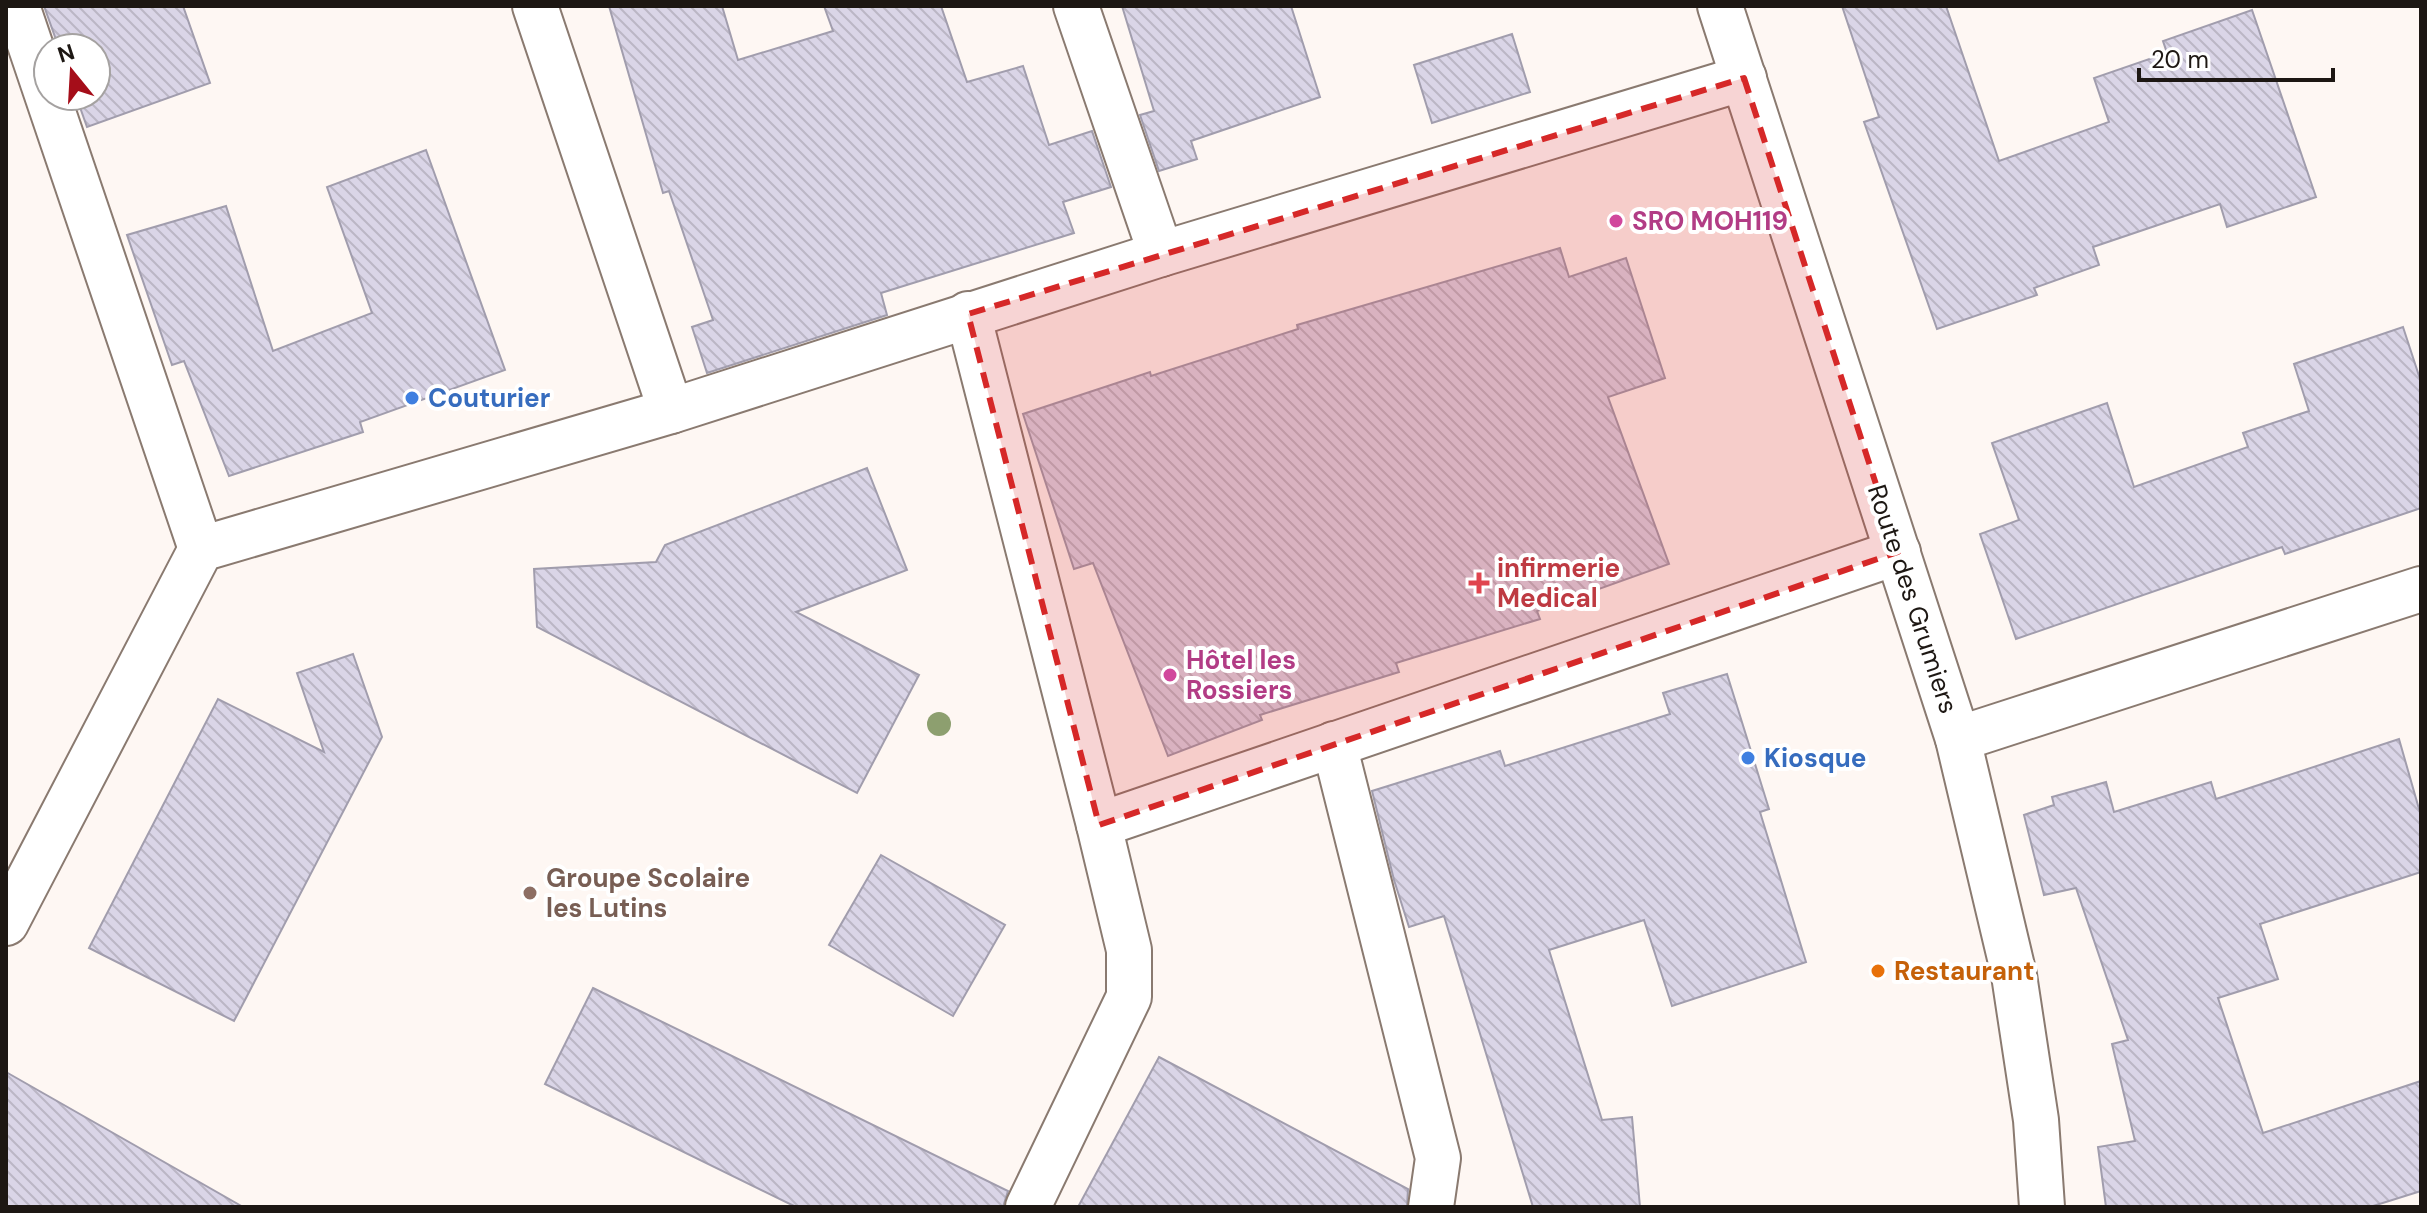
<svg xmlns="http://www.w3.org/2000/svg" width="2427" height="1213" font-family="'DM Sans',sans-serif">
	<defs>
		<pattern id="building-back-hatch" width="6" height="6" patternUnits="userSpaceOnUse" patternTransform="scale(2)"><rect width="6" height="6" fill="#dad5e7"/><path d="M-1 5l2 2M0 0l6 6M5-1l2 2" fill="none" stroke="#bbb6c5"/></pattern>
	</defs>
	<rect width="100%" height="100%" fill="#fef7f3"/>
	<g fill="url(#building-back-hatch)" stroke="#a19dad" stroke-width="2">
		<path d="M44,6H183L210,83L87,127L76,96H96V48H59Z"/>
		<path d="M609,6H722L738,60L833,31L824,6H941L967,82L1023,66L1049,145L1092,131L1111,187L1063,202L1074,233L881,293L887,315L707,373L692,327L713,320L669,191L663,193Z"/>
		<path d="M1122,6H1291L1320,97L1191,141L1197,159L1159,171L1140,115L1154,111Z"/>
		<path d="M1842,6H1946L1999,161L2109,122L2094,78L2167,53L2163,41L2252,10L2316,197L2227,227L2220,204L2093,247L2099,265L2034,288L2037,295L1937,329L1864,122L1879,117Z"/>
		<path d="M1512,34L1530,92L1432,123L1414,65Z"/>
		<path d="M426,150L505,370L360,422L363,432L229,476L184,361L172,365L127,235L226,206L273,351L372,313L327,187Z"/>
		<path d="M1560,248L1569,277L1626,258L1665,378L1608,397L1669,564L1537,611L1540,619L1396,663L1399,672L1260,715L1262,720L1168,756L1093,563L1074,569L1023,414L1150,372L1151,376L1298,329L1297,325Z"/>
		<path d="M2403,327L2421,382V508L2285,554L2282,547L2016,639L1980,534L2019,520L1992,443L2107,403L2134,487L2248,447L2243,433L2309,411L2294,364Z"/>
		<path d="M867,468L907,570L796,612L919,675L857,793L537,627L534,569L656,562L665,545Z"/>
		<path d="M353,654L382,737L234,1021L89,948L218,699L324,752L297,673Z"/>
		<path d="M1727,674L1769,809L1760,812L1806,962L1672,1006L1644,920L1549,950L1602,1120L1632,1117L1640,1207H1533L1444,916L1409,927L1394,880L1372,791L1500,751L1505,766L1670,714L1663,693Z"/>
		<path d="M2399,739L2421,816V872L2260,924L2278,979L2218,998L2263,1133L2421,1081V1191L2370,1207H2106L2098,1147L2135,1141L2112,1044L2128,1040L2076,888L2044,895L2024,815L2054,805L2052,797L2106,782L2114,812L2211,782L2216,799Z"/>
		<path d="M881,855L1005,925L953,1016L829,945Z"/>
		<path d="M593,988L1008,1191L1003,1207H796L545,1084Z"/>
		<path d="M1159,1057L1408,1189L1407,1207H1078Z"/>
		<path d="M6,1072L243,1207H6Z"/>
	</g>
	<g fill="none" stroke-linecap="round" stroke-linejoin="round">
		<defs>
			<g id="minor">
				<path d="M17,6L201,549"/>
				<path d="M535,6L671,411"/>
				<path d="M1076,6L1161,254"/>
				<path d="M968,314L1099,825L1129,950V997L1028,1207"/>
				<path d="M1958,739L2421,589"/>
				<path d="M1334,744L1438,1158L1431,1207"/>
				<path d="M1099,825L1898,552"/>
				<path d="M6,923L201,549L671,411L1161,254L1744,78"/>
			</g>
			<path id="secondary" d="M1720,6L1958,739L2014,975L2036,1120L2042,1207"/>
		</defs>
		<use href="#minor" stroke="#8a7a70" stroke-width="48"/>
		<use href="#secondary" stroke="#8a7a70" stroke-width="48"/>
		<use href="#minor" stroke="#fff" stroke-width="44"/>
		<use href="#secondary" stroke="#fff" stroke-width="44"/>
	</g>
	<circle fill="#8d9f6f" cx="939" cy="724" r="12"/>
	<path fill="#d62828" fill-opacity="0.2" stroke="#d62828" stroke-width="6" stroke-dasharray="16 10" stroke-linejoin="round" d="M1744,78L1898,552L1099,825L968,314Z"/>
	<g fill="#d1479c" stroke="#fff" stroke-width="3">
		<circle cx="1616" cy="221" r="8"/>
		<circle cx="1170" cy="675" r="8"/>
	</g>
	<g fill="#3f7fe0" stroke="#fff" stroke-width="3">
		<circle cx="412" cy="398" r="8"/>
		<circle cx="1748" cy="758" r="8"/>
	</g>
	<path fill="#e0444e" stroke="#fff" stroke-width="3" d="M1475 571h8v8h8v8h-8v8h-8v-8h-8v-8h8z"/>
	<circle fill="#8d6e63" stroke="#fff" stroke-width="3" cx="530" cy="893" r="8"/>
	<circle fill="#e8710a" stroke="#fff" stroke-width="3" cx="1878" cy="971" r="8"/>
	<g text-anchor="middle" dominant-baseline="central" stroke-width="8" stroke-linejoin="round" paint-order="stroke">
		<g font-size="26" font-weight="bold" fill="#b23c85" stroke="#fff" text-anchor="start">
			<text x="1632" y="221">SRO MOH119</text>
			<text x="1186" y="660">Hôtel les<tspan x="1186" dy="30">Rossiers</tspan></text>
		</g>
		<g font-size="26" font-weight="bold" fill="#366cbe" stroke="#fff" text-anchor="start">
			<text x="428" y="398">Couturier</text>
			<text x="1764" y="758">Kiosque</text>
		</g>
		<g font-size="26" font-weight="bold" fill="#be3a42" stroke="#fff" text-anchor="start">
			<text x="1497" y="568">infirmerie<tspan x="1497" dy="30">Medical</tspan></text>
		</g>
		<g font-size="26" fill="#1d1713" stroke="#fff">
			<text transform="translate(1913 599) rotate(72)">Route des Grumiers</text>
		</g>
		<g font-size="26" font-weight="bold" fill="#785e54" stroke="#fff" text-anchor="start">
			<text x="546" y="878">Groupe Scolaire<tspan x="546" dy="30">les Lutins</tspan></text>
		</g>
		<g font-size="26" font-weight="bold" fill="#c56008" stroke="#fff" text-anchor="start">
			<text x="1894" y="971">Restaurant</text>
		</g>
	</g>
	<rect width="2427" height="1213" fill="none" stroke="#1d1713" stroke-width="16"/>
	<g transform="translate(72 72) rotate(342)"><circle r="38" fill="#ffffff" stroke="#a5a2a1" stroke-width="2"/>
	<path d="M0-6L14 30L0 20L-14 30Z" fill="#a50d19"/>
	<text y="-12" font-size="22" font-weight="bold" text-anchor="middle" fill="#1d1713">N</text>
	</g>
	<path d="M2139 68v12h194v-12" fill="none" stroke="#1d1713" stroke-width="4"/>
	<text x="2151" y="68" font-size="24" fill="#1d1713" stroke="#ffffff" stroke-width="6" paint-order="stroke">20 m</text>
</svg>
